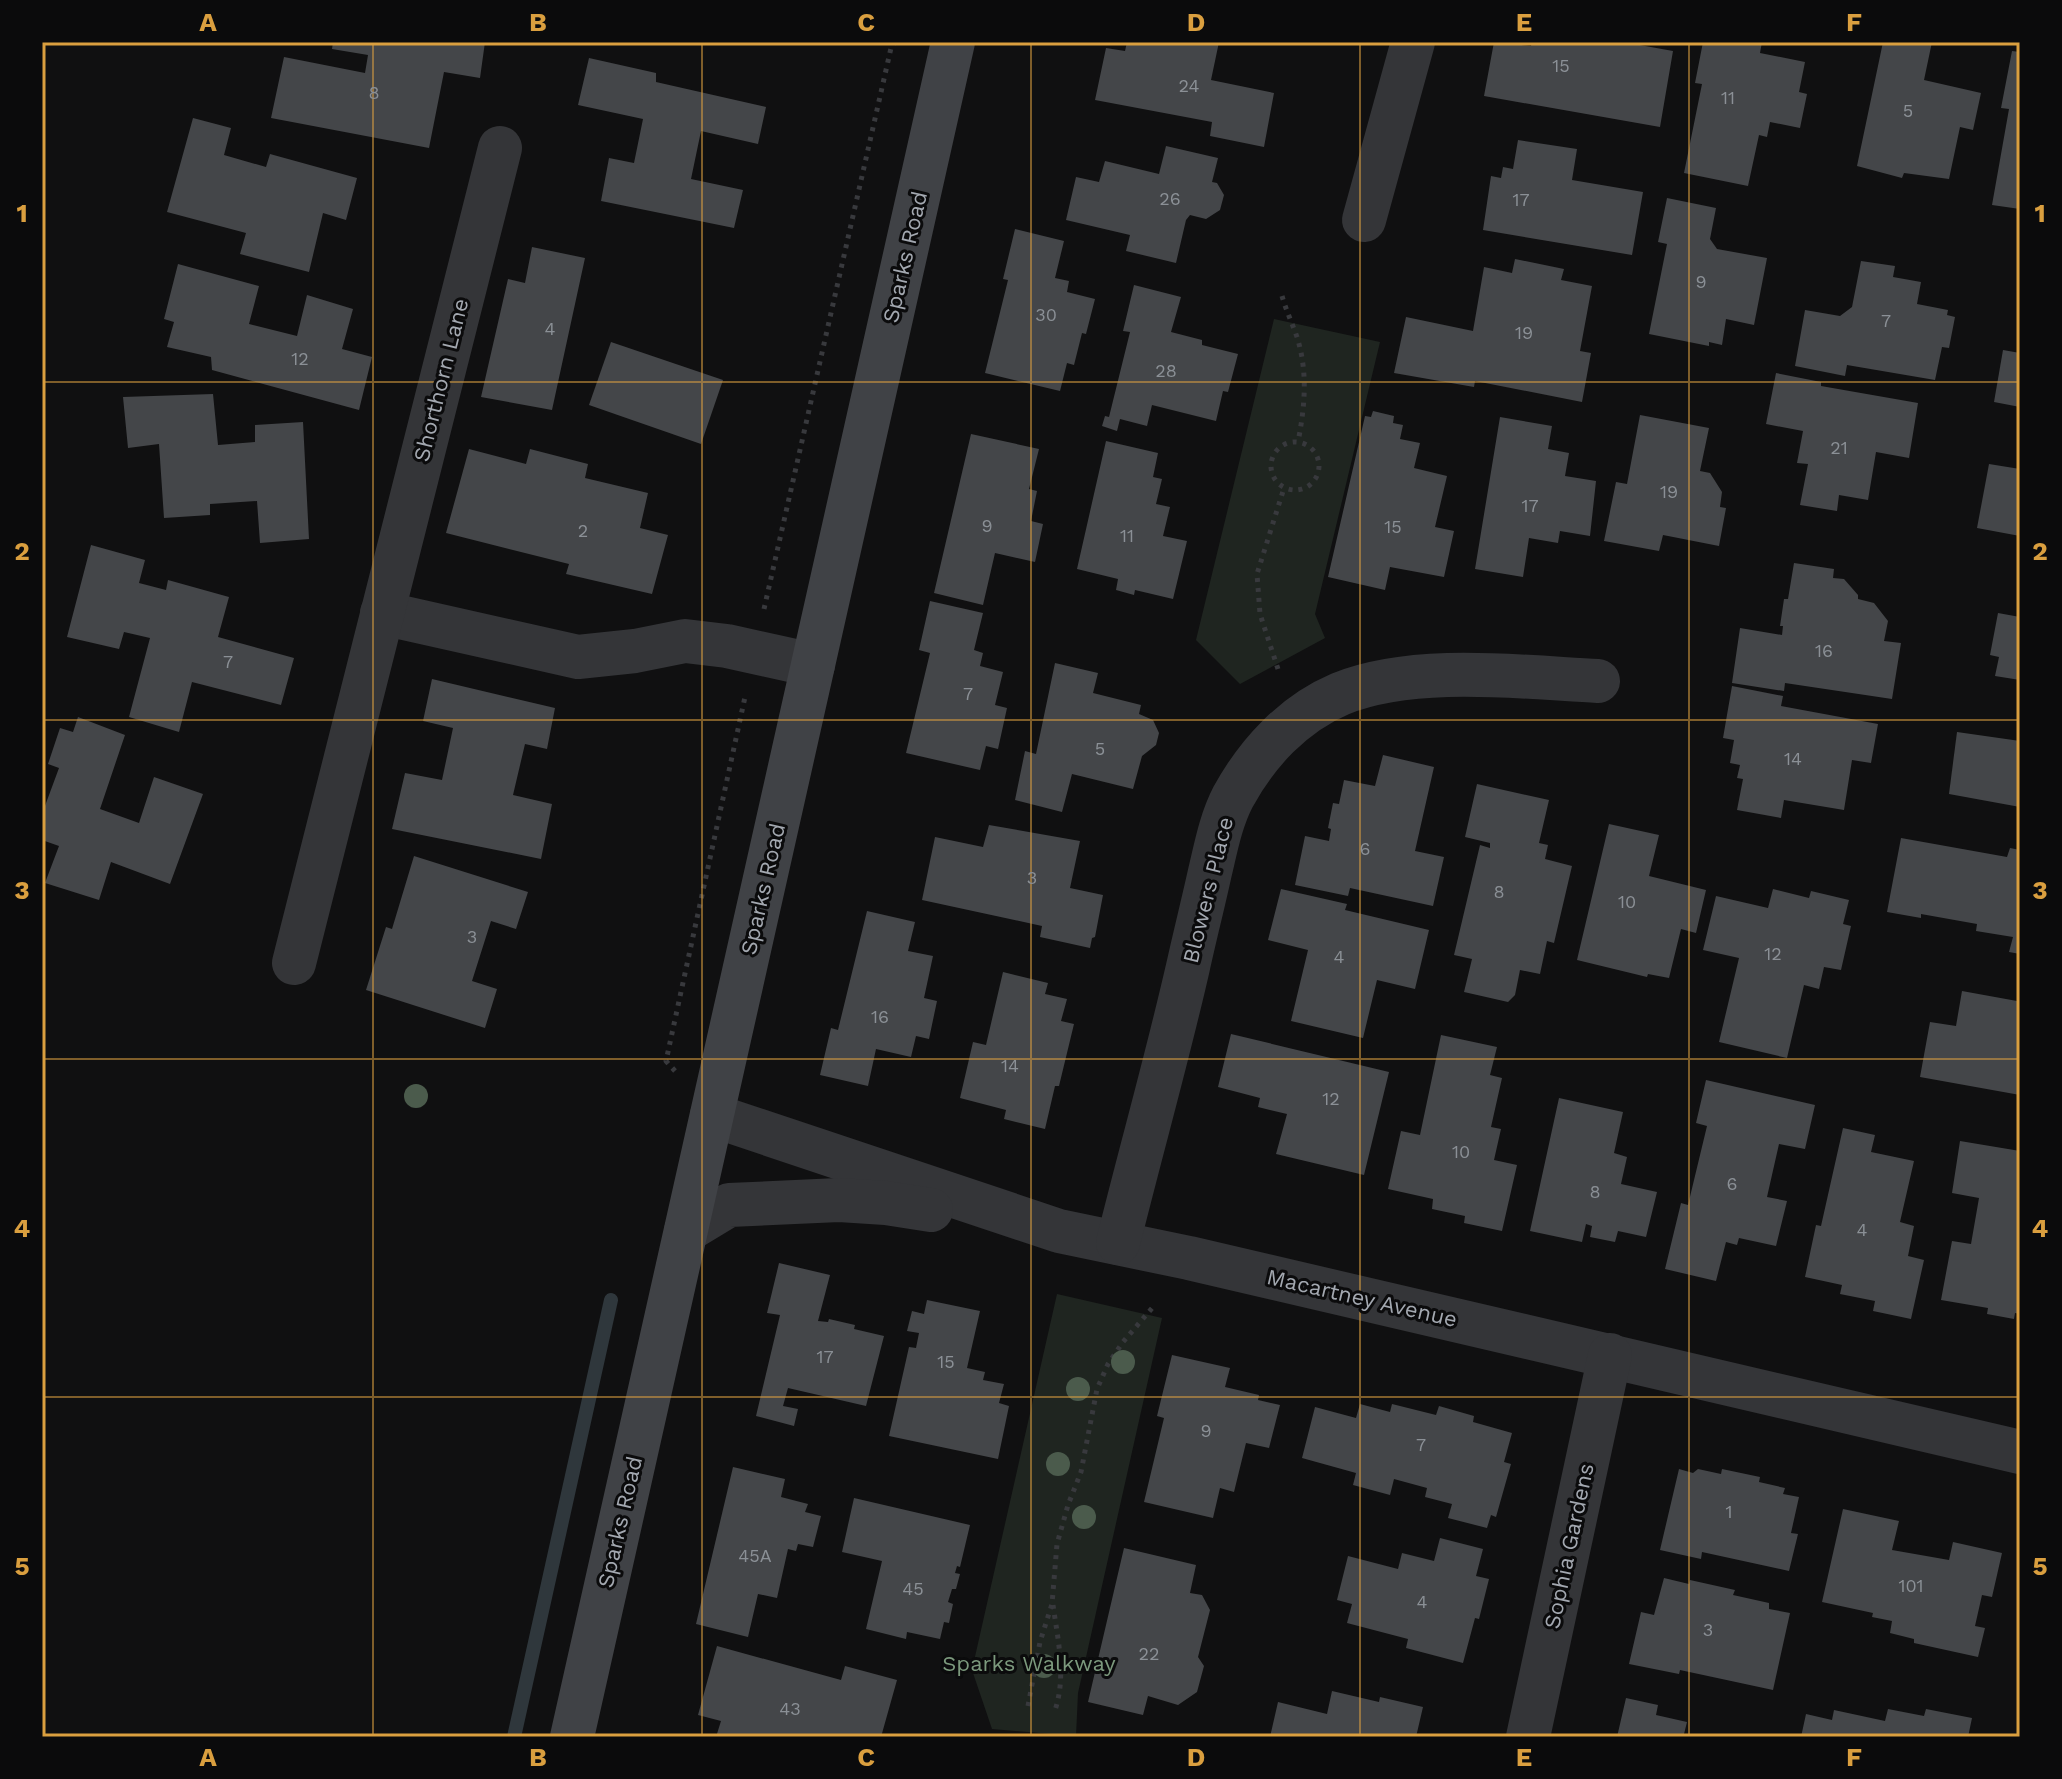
<svg xmlns="http://www.w3.org/2000/svg" width="2062" height="1779" font-family="'Work Sans',sans-serif">
	<rect width="100%" height="100%" fill="#101011"/>
	<g fill="#1f2520">
		<path d="M1274,319L1380,342L1315,614L1325,638L1240,684L1196,640Z"/>
		<path d="M1057,1294L1162,1318L1078,1693L1076,1736L992,1729L972,1670Z"/>
	</g>
	<g fill="none" stroke-linecap="round" stroke-linejoin="round">
		<path stroke="#2f373c" stroke-width="14" d="M514,1737L611,1300"/>
	</g>
	<g fill="#444649">
		<path d="M333,42H485L480,78L444,72L429,148L271,118L284,57L365,73L368,55L332,49Z"/>
		<path d="M1127,42H1219L1211,80L1274,93L1264,147L1210,136L1212,122L1095,100L1106,48L1125,51Z"/>
		<path d="M1494,42L1531,46L1532,42H1623L1673,51L1660,127L1484,96Z"/>
		<path d="M1703,42H1762L1760,53L1805,62L1799,92L1807,94L1800,128L1770,122L1767,137L1759,135L1748,186L1684,173L1702,84L1695,83Z"/>
		<path d="M1883,42H1932L1924,80L1981,93L1973,130L1960,127L1949,179L1904,173L1902,178L1857,166Z"/>
		<path d="M2012,51L2020,52V209L1992,205L2009,109L2001,108Z"/>
		<path d="M589,58L656,73V82L766,107L758,144L701,131L691,179L743,190L734,228L601,201L609,158L634,163L643,119L578,105Z"/>
		<path d="M193,118L231,128L224,155L266,167L270,154L357,178L346,220L323,213L309,272L240,254L246,233L167,212Z"/>
		<path d="M1518,140L1577,149L1572,180L1643,192L1632,255L1483,230L1491,176L1501,178L1503,167L1513,169Z"/>
		<path d="M1166,146L1218,158L1212,182L1217,183L1224,195L1220,210L1206,219L1190,215L1186,220L1176,263L1126,251L1130,235L1066,220L1076,177L1099,182L1105,161L1159,174Z"/>
		<path d="M1667,198L1716,208L1710,239L1717,249L1767,258L1754,325L1726,319L1722,345L1709,342V346L1649,334L1667,244L1658,242Z"/>
		<path d="M1015,229L1064,241L1055,278L1069,281L1067,292L1095,299L1086,334L1082,333L1074,365L1067,363L1060,391L985,373L1008,280L1003,279Z"/>
		<path d="M532,247L585,258L552,410L481,397L508,279L525,283Z"/>
		<path d="M1515,259L1564,269L1561,280L1592,286L1580,351L1591,353L1582,402L1475,381L1474,387L1394,373L1406,317L1473,331L1484,267L1512,273Z"/>
		<path d="M1861,261L1895,266L1893,277L1921,282L1917,304L1948,310L1947,315L1955,317L1949,348L1942,347L1935,380L1847,365L1845,376L1795,366L1805,310L1840,316L1852,307Z"/>
		<path d="M178,264L259,286L249,324L297,336L307,295L353,309L342,349L372,357L359,410L212,370L211,357L167,347L174,322L164,319Z"/>
		<path d="M1134,285L1181,297L1171,332L1202,340V345L1238,354L1228,392L1223,391L1216,421L1152,405L1147,426L1120,419L1117,431L1102,426L1105,416L1109,417L1130,332L1123,331Z"/>
		<path d="M611,342L723,380L701,444L589,405Z"/>
		<path d="M2003,350L2020,353V407L1994,402Z"/>
		<path d="M1776,373L1821,382V386L1918,403L1909,458L1876,452L1868,500L1839,495L1837,511L1800,505L1808,464L1797,463L1803,431L1766,424Z"/>
		<path d="M213,394L218,445L255,442V425L303,422L309,539L260,543L257,501L210,504V515L164,518L159,444L128,448L123,397Z"/>
		<path d="M1373,411L1394,416L1393,423L1403,425L1400,439L1420,443L1414,468L1447,476L1435,527L1454,531L1444,577L1390,567L1385,590L1328,577L1365,416L1371,417Z"/>
		<path d="M1640,415L1709,428L1700,471L1710,473L1722,492L1720,507L1726,508L1719,546L1663,535L1659,551L1604,541L1616,482L1627,484Z"/>
		<path d="M1500,417L1552,426L1548,449L1569,453L1565,476L1596,481L1590,536L1560,531L1558,543L1529,538L1523,577L1475,569Z"/>
		<path d="M971,434L1039,449L1029,489L1037,491L1031,521L1043,524L1035,562L995,553L983,605L934,593Z"/>
		<path d="M1106,441L1158,453L1153,477L1162,479L1156,504L1170,507L1163,536L1187,541L1173,599L1135,590L1134,595L1116,590L1118,579L1077,569Z"/>
		<path d="M469,449L526,464L530,449L588,464L585,478L648,493L640,528L668,535L652,594L566,574L569,564L446,533Z"/>
		<path d="M1989,464L2020,469V536L1977,528Z"/>
		<path d="M91,545L145,560L139,583L166,590L168,580L229,597L218,637L294,658L281,705L192,682L179,732L129,717L150,638L124,632L119,649L67,637Z"/>
		<path d="M1794,563L1834,569L1833,578L1844,579L1858,595V599L1874,603L1888,621L1884,641L1901,643L1892,699L1785,683L1784,691L1732,683L1740,628L1782,635L1783,626H1780L1784,599H1788Z"/>
		<path d="M930,601L983,613L974,650L983,653L980,666L1003,672L995,705L1007,708L998,749L986,746L980,770L906,753L930,653L919,650Z"/>
		<path d="M1998,613L2020,617V680L1995,676L1999,657L1990,655Z"/>
		<path d="M1055,663L1098,673L1093,693L1141,705L1139,714L1153,720L1159,733L1156,745L1142,756L1133,789L1072,774L1062,812L1015,800L1025,751L1036,754Z"/>
		<path d="M432,679L555,708L547,749L525,744L513,795L552,804L541,859L392,829L405,773L442,780L453,728L423,721Z"/>
		<path d="M1732,686L1783,696L1781,706L1878,724L1871,763L1852,760L1844,810L1784,800L1781,818L1737,810L1743,779L1737,778L1740,765L1730,763L1734,740L1723,738Z"/>
		<path d="M78,717L125,735L100,809L139,823L154,777L203,794L170,884L111,862L99,900L45,883L59,846L42,840V814L59,768L48,764L60,728L73,732Z"/>
		<path d="M1957,732L2020,741V807L1949,794Z"/>
		<path d="M1383,755L1434,767L1415,851L1444,857L1433,906L1350,888L1348,896L1295,885L1305,836L1329,841L1331,829L1328,828L1333,803L1339,804L1344,780L1375,786Z"/>
		<path d="M1477,784L1549,800L1539,843L1548,845L1545,859L1572,866L1554,943L1547,941L1540,974L1520,970L1515,995L1508,1002L1464,992L1472,959L1454,955L1480,845L1490,848V843L1465,837Z"/>
		<path d="M1609,824L1659,835L1649,876L1706,890L1696,933L1681,929L1669,978L1648,974L1647,977L1577,960Z"/>
		<path d="M989,825L1080,841L1070,888L1103,895L1095,937L1092,938L1090,948L1040,937L1042,926L922,900L935,837L983,847Z"/>
		<path d="M1901,838L2007,857L2010,848L2020,850V954L2009,952L2013,937L1976,931L1977,924L1921,914V918L1887,912Z"/>
		<path d="M414,856L528,892L516,929L491,921L472,981L497,989L485,1028L366,990L386,927L392,929Z"/>
		<path d="M1281,889L1347,904L1345,910L1429,930L1415,989L1377,980L1363,1038L1291,1021L1308,950L1268,940Z"/>
		<path d="M1773,889L1809,898L1811,891L1849,900L1843,924L1851,926L1841,970L1824,967L1819,989L1804,985L1787,1058L1719,1042L1739,958L1703,950L1716,896L1768,908Z"/>
		<path d="M867,911L915,922L908,951L933,956L924,998L937,1001L929,1039L916,1036L911,1057L876,1049L868,1086L820,1075L831,1028L838,1030Z"/>
		<path d="M1003,972L1048,983L1045,994L1067,999L1061,1021L1074,1024L1059,1086H1055L1045,1129L1004,1119L1006,1110L960,1098L973,1042L986,1045Z"/>
		<path d="M1962,991L2017,1001L2020,991V1095L1920,1077L1930,1022L1956,1026Z"/>
		<path d="M1231,1034L1389,1072L1364,1175L1276,1154L1287,1114L1258,1107L1260,1098L1218,1087Z"/>
		<path d="M1441,1035L1497,1047L1490,1075L1502,1078L1491,1127L1501,1129L1494,1160L1517,1165L1502,1231L1464,1223L1465,1216L1432,1209L1433,1199L1388,1189L1401,1131L1420,1135Z"/>
		<path d="M1706,1080L1815,1105L1805,1149L1779,1144L1767,1197L1787,1201L1776,1246L1739,1238L1737,1245L1726,1242L1716,1281L1665,1269L1681,1203L1688,1205L1707,1126L1696,1123Z"/>
		<path d="M1559,1098L1623,1112L1614,1153L1627,1157L1621,1184L1657,1192L1646,1237L1618,1231L1615,1242L1590,1237L1592,1226L1586,1224L1582,1242L1530,1231Z"/>
		<path d="M1843,1128L1875,1135L1871,1152L1914,1161L1900,1222L1914,1226L1908,1256L1924,1260L1911,1319L1873,1311L1875,1301L1840,1294L1842,1285L1805,1277L1816,1225L1821,1226Z"/>
		<path d="M1960,1141L2020,1151V1314L2015,1313L2014,1319L1987,1314L1988,1308L1941,1300L1952,1241L1971,1244L1979,1198L1952,1193Z"/>
		<path d="M779,1263L830,1275L818,1321L828,1322L829,1319L855,1325L854,1329L884,1336L866,1406L788,1388L783,1406L798,1409L794,1426L756,1416L780,1315L767,1313Z"/>
		<path d="M927,1300L980,1311L967,1368L985,1372L983,1380L1004,1384L999,1403L1009,1406L998,1459L889,1436L909,1347L916,1348L919,1333L907,1331L912,1311L924,1314Z"/>
		<path d="M1172,1355L1230,1368L1225,1387L1259,1395L1258,1400L1280,1405L1269,1448L1246,1443L1234,1492L1220,1488L1213,1518L1144,1502L1164,1418L1157,1416Z"/>
		<path d="M1360,1404L1390,1412L1392,1404L1436,1415L1439,1406L1474,1416L1473,1422L1512,1433L1504,1462L1511,1464L1496,1517L1491,1515L1487,1528L1448,1518L1452,1504L1425,1497L1427,1488L1394,1479L1390,1495L1353,1485L1356,1473L1302,1458L1315,1407L1356,1418Z"/>
		<path d="M733,1467L785,1479L781,1497L808,1504L805,1512L821,1516L813,1547L798,1544L796,1551L788,1549L777,1598L758,1594L748,1637L696,1624Z"/>
		<path d="M1679,1469L1693,1473L1698,1469L1721,1474L1722,1469L1760,1477L1759,1482L1785,1488L1783,1494L1799,1497L1791,1533L1798,1534L1789,1571L1702,1552L1701,1559L1660,1550Z"/>
		<path d="M854,1498L970,1525L960,1567L957,1566L955,1573L960,1574L956,1589H952L948,1602L953,1604L949,1623L944,1622L940,1639L907,1632L906,1639L866,1629L882,1561L842,1552Z"/>
		<path d="M1843,1509L1899,1521L1892,1550L1949,1560L1953,1542L2002,1553L1992,1597L1982,1595L1975,1626L1985,1628L1978,1657L1914,1643V1639L1890,1633L1892,1621L1872,1617L1873,1613L1822,1602Z"/>
		<path d="M1440,1538L1483,1549L1476,1576L1489,1579L1479,1619L1475,1618L1463,1663L1406,1648L1408,1639L1347,1623L1352,1604L1337,1600L1348,1556L1398,1569L1402,1553L1434,1561Z"/>
		<path d="M1124,1548L1196,1565L1190,1593L1202,1595L1210,1610L1198,1657L1204,1666L1197,1692L1178,1705L1148,1696L1143,1715L1088,1702Z"/>
		<path d="M1664,1578L1689,1584L1690,1580L1735,1590L1733,1595L1769,1603V1609L1790,1613L1773,1690L1680,1670L1679,1674L1629,1664L1641,1612L1654,1615Z"/>
		<path d="M717,1646L841,1680L845,1666L897,1680L881,1737H716L721,1721L698,1715Z"/>
		<path d="M1332,1691L1379,1702L1380,1697L1423,1707L1416,1737H1270L1278,1702L1327,1714Z"/>
		<path d="M1626,1698L1658,1705L1656,1715L1687,1722L1684,1734L1690,1737H1617Z"/>
		<path d="M1888,1709L1924,1716L1926,1709L1972,1718L1968,1737H1801L1806,1714L1832,1720L1834,1710L1885,1721Z"/>
	</g>
	<g fill="none" stroke-linecap="round" stroke-linejoin="round">
		<g stroke="#38393d" stroke-width="5" stroke-dasharray="4 6" stroke-linecap="butt">
			<path d="M1282,296C1286,310 1292,323 1297,337C1308,372 1305,406 1298,442"/>
			<circle cx="1295" cy="466" r="24"/>
			<path d="M764,609L891,48L895,42"/>
			<path d="M1278,669L1260,614L1257,574L1284,488"/>
			<path d="M675,1071L666,1061L745,697"/>
			<path d="M1053,1605C1058,1641 1067,1678 1054,1713"/>
			<path d="M1028,1706L1040,1642L1052,1604L1057,1544L1068,1505L1081,1472L1097,1389L1108,1364L1123,1342L1153,1307"/>
		</g>
		<g stroke="#343538" stroke-width="44">
			<path d="M1364,220L1413,42"/>
			<path d="M382,613L578,657L635,651L685,641L727,646L813,665"/>
			<path d="M294,963L500,148"/>
			<path d="M712,1115L1059,1231L1189,1258L2020,1452"/>
			<path d="M686,1231L729,1205L839,1200L886,1203L931,1210"/>
			<path d="M1118,1243C1141,1150 1167,1059 1188,967C1195,935 1203,904 1210,872C1216,847 1221,820 1233,797C1257,753 1293,714 1340,694C1413,664 1521,677 1598,681"/>
			<path d="M1528,1737L1610,1355"/>
		</g>
		<path stroke="#404246" stroke-width="44" d="M572,1737L953,42"/>
	</g>
	<g fill="#4b5b4c">
		<circle cx="416" cy="1096" r="12"/>
		<circle cx="1123" cy="1362" r="12"/>
		<circle cx="1078" cy="1389" r="12"/>
		<circle cx="1058" cy="1464" r="12"/>
		<circle cx="1084" cy="1517" r="12"/>
		<circle cx="1044" cy="1666" r="12"/>
	</g>
	<path fill="none" stroke="#da9f3f" stroke-width="2" stroke-opacity="0.55" d="M373,42V1737M702,42V1737M1031,42V1737M1360,42V1737M1689,42V1737M42,382H2020M42,720H2020M42,1059H2020M42,1397H2020"/>
	<g text-anchor="middle" dominant-baseline="central" stroke-width="6" stroke-linejoin="round" paint-order="stroke">
		<g font-size="18" fill="#8b9096">
			<text x="1561" y="65">15</text>
			<text x="1189" y="85">24</text>
			<text x="374" y="92">8</text>
			<text x="1728" y="97">11</text>
			<text x="1908" y="110">5</text>
			<text x="1170" y="198">26</text>
			<text x="1521" y="199">17</text>
			<text x="1701" y="281">9</text>
			<text x="1046" y="314">30</text>
			<text x="1886" y="320">7</text>
			<text x="550" y="328">4</text>
			<text x="1524" y="332">19</text>
			<text x="300" y="358">12</text>
			<text x="1166" y="370">28</text>
			<text x="1839" y="447">21</text>
			<text x="1669" y="491">19</text>
			<text x="1530" y="505">17</text>
			<text x="987" y="525">9</text>
			<text x="1393" y="526">15</text>
			<text x="583" y="530">2</text>
			<text x="1127" y="535">11</text>
			<text x="1824" y="650">16</text>
			<text x="228" y="661">7</text>
			<text x="968" y="693">7</text>
			<text x="1100" y="748">5</text>
			<text x="1793" y="758">14</text>
			<text x="1365" y="848">6</text>
			<text x="1032" y="877">3</text>
			<text x="1499" y="891">8</text>
			<text x="1627" y="901">10</text>
			<text x="472" y="936">3</text>
			<text x="1773" y="953">12</text>
			<text x="1339" y="956">4</text>
			<text x="880" y="1016">16</text>
			<text x="1010" y="1065">14</text>
			<text x="1331" y="1098">12</text>
			<text x="1461" y="1151">10</text>
			<text x="1732" y="1183">6</text>
			<text x="1595" y="1191">8</text>
			<text x="1862" y="1229">4</text>
			<text x="825" y="1356">17</text>
			<text x="946" y="1361">15</text>
			<text x="1206" y="1430">9</text>
			<text x="1421" y="1444">7</text>
			<text x="1729" y="1511">1</text>
			<text x="755" y="1555">45A</text>
			<text x="1911" y="1585">101</text>
			<text x="913" y="1588">45</text>
			<text x="1422" y="1601">4</text>
			<text x="1708" y="1629">3</text>
			<text x="1149" y="1653">22</text>
			<text x="790" y="1708">43</text>
		</g>
		<g font-size="22" fill="#a3a8b0" stroke="#0b0b0c">
			<text transform="translate(905 257) rotate(-77)">Sparks Road</text>
			<text transform="translate(441 380) rotate(-76)">Shorthorn Lane</text>
			<text transform="translate(763 889) rotate(-77)">Sparks Road</text>
			<text transform="translate(1208 890) rotate(-76)">Blowers Place</text>
			<text transform="translate(1362 1298) rotate(13)">Macartney Avenue</text>
			<text transform="translate(620 1522) rotate(-77)">Sparks Road</text>
			<text transform="translate(1569 1546) rotate(-78)">Sophia Gardens</text>
		</g>
		<g font-size="22" fill="#7c997d" stroke="#0b0b0c">
			<text x="1029" y="1663">Sparks Walkway</text>
		</g>
	</g>
	<rect width="2062" height="1779" fill="none" stroke="#0b0b0c" stroke-width="88"/>
	<rect x="44" y="44" width="1974" height="1691" fill="none" stroke="#da9f3f" stroke-width="3"/>
	<g font-size="26" text-anchor="middle" font-weight="bold" fill="#da9f3f">
		<text x="208" y="31">A</text>
		<text x="538" y="31">B</text>
		<text x="866" y="31">C</text>
		<text x="1196" y="31">D</text>
		<text x="1524" y="31">E</text>
		<text x="1854" y="31">F</text>
		<text x="22" y="222">1</text>
		<text x="2040" y="222">1</text>
		<text x="22" y="560">2</text>
		<text x="2040" y="560">2</text>
		<text x="22" y="899">3</text>
		<text x="2040" y="899">3</text>
		<text x="22" y="1237">4</text>
		<text x="2040" y="1237">4</text>
		<text x="22" y="1575">5</text>
		<text x="2040" y="1575">5</text>
		<text x="208" y="1766">A</text>
		<text x="538" y="1766">B</text>
		<text x="866" y="1766">C</text>
		<text x="1196" y="1766">D</text>
		<text x="1524" y="1766">E</text>
		<text x="1854" y="1766">F</text>
	</g>
</svg>
